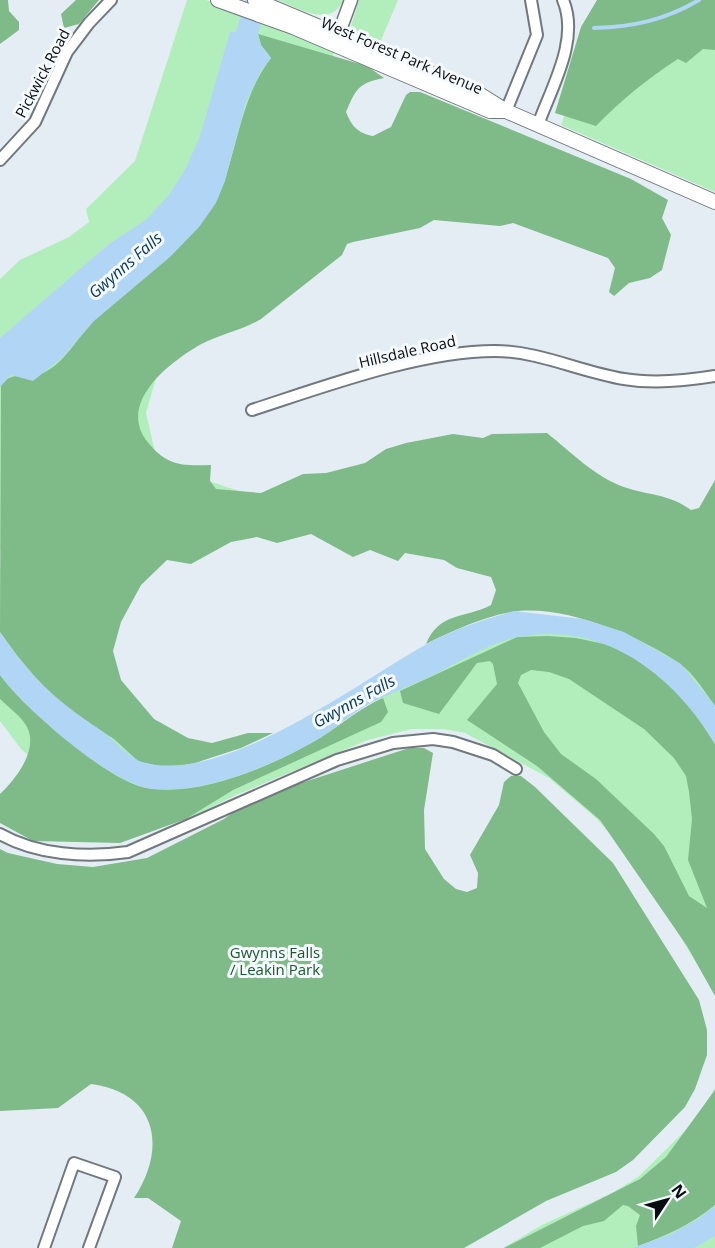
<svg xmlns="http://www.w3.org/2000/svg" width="715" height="1248" font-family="'Open Sans',sans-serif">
	<rect width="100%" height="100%" fill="#e5edf4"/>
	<g fill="#b2eebb">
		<path d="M187,0H206L336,48L269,216L158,371L146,413L156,456L188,474L301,512L0,550V279L20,260L69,237L89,222L86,209L135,161Z"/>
		<path d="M277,0H343C332,29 298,8 277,0Z"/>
		<path d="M359,0H398L379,45L357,34L351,26Z"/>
		<path d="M607,0H715V192L561,125Z"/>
		<path d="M0,567L46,642L218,776L357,718L379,698L491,640L715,608V993L670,920L614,838L597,819L549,778L465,733L443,729H412L368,740L236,795L188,819L108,802L44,769L21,749L0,721Z"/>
		<path d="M715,1088V1248H503L542,1225L612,1193L638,1177L693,1123Z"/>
	</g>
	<g fill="#7ebb88" fill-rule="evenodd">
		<path d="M0,0H8L9,11L19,22V30L0,44Z"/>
		<path d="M76,0H99L79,24L64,28L61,14Z"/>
		<path d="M597,0H715V50L703,49L686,63L678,59C647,79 621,100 596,126L555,113L581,27Z"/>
		<path d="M258,34L367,66L384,78C358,83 356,89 346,112C352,127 358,133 373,136L391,127L406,95L410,92H420L631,179L668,200L662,218L671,235L662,270L650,278L629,283L614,296L609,292L615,268L608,258L513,223L500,226L434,220L420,228L353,242L347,244L342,255L261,319C240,332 214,335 193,349C164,367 120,404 146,440C166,466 181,466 211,465L210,481L216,489L261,493L303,474L326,473L365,463L386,449L406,443L453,434L483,438L492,434L547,433C571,452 595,477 624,487C650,496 667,493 691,510L699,508L715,480V706C705,692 694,674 680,664C641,636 560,603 512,612C482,617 453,631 426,644C439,612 464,619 491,605L496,590L491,577L457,568L444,560L405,553L398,561L370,550L353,557L311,534L277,543L257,537L231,542L191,564L167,560L141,585L121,622L113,651L121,680L154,719L188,738L212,743L248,733H273L241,748L195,763L170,768L139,762L114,739L70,711L45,689L15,653L0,632L1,384C14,370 27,380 43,373C64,364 78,337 93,321C126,287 167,263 198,227C240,178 231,110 271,58L261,45Z"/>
		<path d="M548,636L576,638L609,645L633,657L672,686L690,705L715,744V996L687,946L600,820L537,766L467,720L497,684L493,664L490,661L477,663L439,714L403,703L400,691L517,637ZM531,670L549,672L569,679L644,729L674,758L686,776L689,792L692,819L688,860L707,908L689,896L664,846L654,834L596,779L561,754L544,732L518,683L521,675Z"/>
		<path d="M0,675C17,698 40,717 62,736C84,754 123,786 152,789C204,795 269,767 313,742C337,729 357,709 383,698L388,712L381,722L233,790L186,819L120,843L33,841L0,823V794C15,780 39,750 27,727C22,717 8,707 0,699Z"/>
		<path d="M409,748H424L433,753L424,810L425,849L444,879L456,889L467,892L477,888L478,873L470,855L499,805L504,782L511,776H521L535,787L613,863L699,1000L707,1030V1055L695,1089L685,1107L633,1160L616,1172L546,1201L464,1248H172L181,1221L148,1198H134C167,1148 158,1093 91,1084L58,1108L0,1111V849L8,853L57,864L93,867L147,858L224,819L252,799Z"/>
		<path d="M715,1090V1205C691,1225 667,1235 638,1246L636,1226L640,1215L628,1206L623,1205L604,1221L583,1226L540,1248H504L640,1179L666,1157Z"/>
	</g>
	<g fill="#b1d6f5">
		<path d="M245,0H267L258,34L261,45L271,58L261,71L246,102L225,181L216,203L199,227L170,257L94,321L63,357L33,381L11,375L0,387V338L109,244L147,219L168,196L186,168L200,136L230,32H236Z"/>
		<path d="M514,611L583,619L624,632L681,664L715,706V744C674,675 604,620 518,637C488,643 458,663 431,676C411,686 389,693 369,704C350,715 333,731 313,742C268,767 206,793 154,789C112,786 25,709 0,675V632C30,676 55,700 99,729C111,737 131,759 142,762C223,786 355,684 425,645C452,629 483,620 514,611Z"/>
		<path d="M715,1205V1236L694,1248H633L671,1234L698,1219Z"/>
	</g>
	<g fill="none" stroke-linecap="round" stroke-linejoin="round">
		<path stroke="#b1d6f5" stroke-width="4" d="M594,28C633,27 665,20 699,0"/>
		<defs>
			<g id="minor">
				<path d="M506,111L537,35L531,0"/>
				<path d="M538,125C551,88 580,40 563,0"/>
				<path d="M0,160L35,122L67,52L89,23L111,0"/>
				<path d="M252,410C323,387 420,351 495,351C539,351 581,372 624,379C654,384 685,381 715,376"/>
				<path d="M0,834C37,855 86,858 128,852L337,760L393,743L433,739L453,742L493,755L516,769"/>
				<path d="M44,1248L74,1163L115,1177L89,1248"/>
			</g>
			<path id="tertiary" d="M335,44L351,0"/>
			<g id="secondary">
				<path d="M218,0L293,27L490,111H506"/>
				<path d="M255,0L479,94L506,111L715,202"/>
			</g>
		</defs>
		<use href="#minor" stroke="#71787e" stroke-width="14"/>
		<use href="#tertiary" stroke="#71787e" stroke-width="15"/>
		<use href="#secondary" stroke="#71787e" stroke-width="16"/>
		<use href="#minor" stroke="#fff" stroke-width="10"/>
		<use href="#tertiary" stroke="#fff" stroke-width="12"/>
		<use href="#secondary" stroke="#fff" stroke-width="14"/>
	</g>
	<g text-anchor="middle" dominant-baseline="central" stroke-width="6" stroke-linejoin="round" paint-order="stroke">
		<g font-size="15" fill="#0a0d0f" stroke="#f5fafe">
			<text transform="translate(402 55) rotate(23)">West Forest Park Avenue</text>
			<text transform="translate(42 73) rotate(-62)">Pickwick Road</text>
			<text transform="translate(407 351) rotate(-13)">Hillsdale Road</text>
		</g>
		<g font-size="15" fill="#185a2a" stroke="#f5fafe">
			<text x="275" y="952">Gwynns Falls<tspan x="275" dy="17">/ Leakin Park</tspan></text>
		</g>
		<g font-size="16" font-style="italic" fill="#053657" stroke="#f5fafe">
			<text transform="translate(125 265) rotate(-41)">Gwynns Falls</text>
			<text transform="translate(354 701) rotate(-29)">Gwynns Falls</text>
		</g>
	</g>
	<g transform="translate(667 1200) rotate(54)" stroke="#f5fafe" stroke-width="4.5" paint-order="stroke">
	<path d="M0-4.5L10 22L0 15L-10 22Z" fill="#0a0d0f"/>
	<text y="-9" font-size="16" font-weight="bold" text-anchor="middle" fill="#0a0d0f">N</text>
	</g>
</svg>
